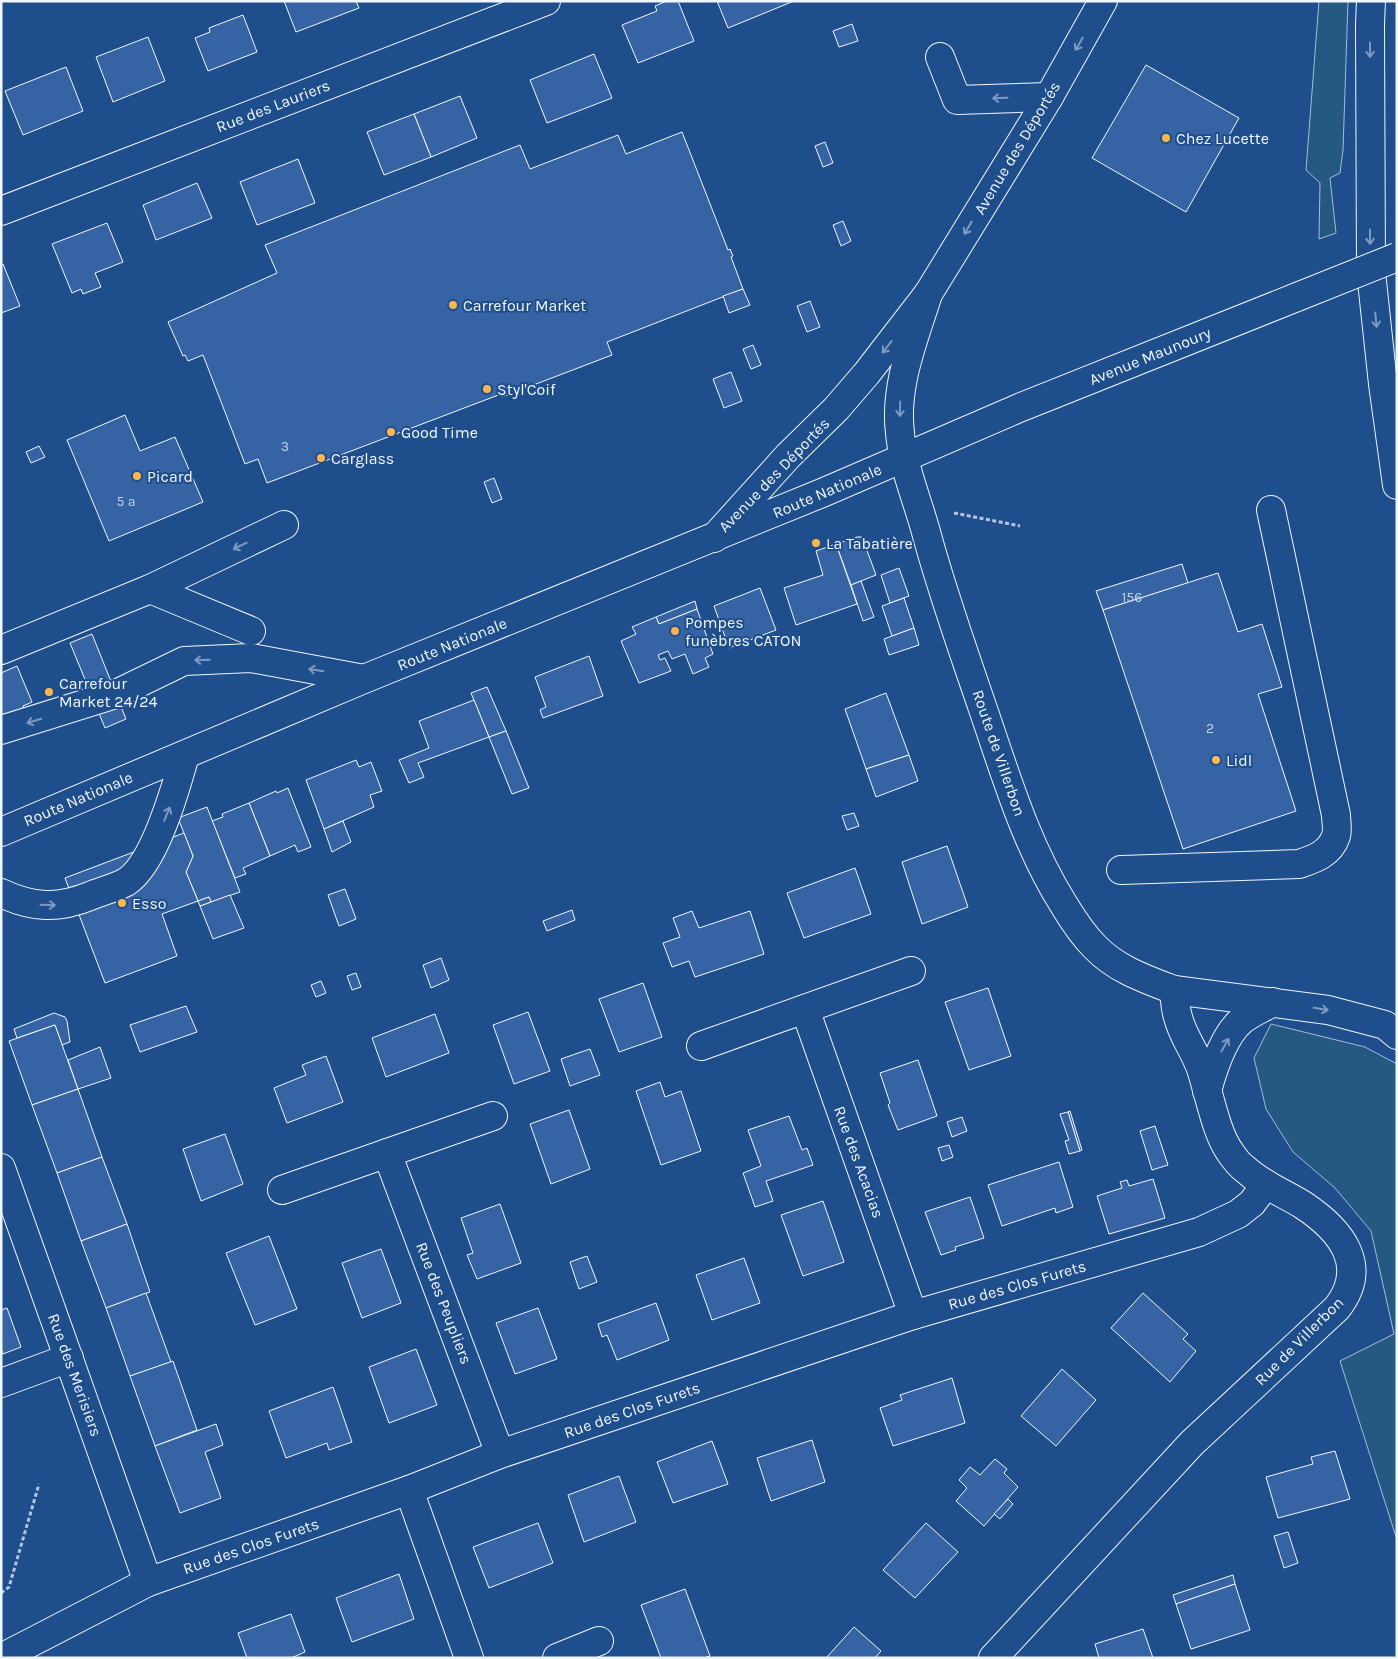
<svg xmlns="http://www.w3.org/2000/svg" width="1398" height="1659" font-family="Karla,sans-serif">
	<rect width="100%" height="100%" fill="#1f4e8c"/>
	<g fill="#245a82" stroke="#a8bbd7">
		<path d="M1319,1H1348L1343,150L1340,173L1330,178L1336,233L1319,239L1320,183L1306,170Z"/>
		<path d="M1271,1024L1365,1047L1397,1064V1540L1340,1361L1394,1334L1371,1231L1335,1188L1293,1152L1266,1109L1254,1058Z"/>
	</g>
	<g fill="#3563a3" stroke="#f2f6ff">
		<path d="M284,1H356L359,8L296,32Z"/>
		<path d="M667,1H678L694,41L638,63L622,25L657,11L655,6Z"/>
		<path d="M717,1H794L728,28Z"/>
		<path d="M243,15L257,52L208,71L195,38L210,32L209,28Z"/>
		<path d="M852,24L858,41L839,47L833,31Z"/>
		<path d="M148,37L165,81L113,102L96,57Z"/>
		<path d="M594,54L612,98L547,123L530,80Z"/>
		<path d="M1146,65L1239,118L1186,212L1092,158Z"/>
		<path d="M66,67L83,111L23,135L5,91Z"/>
		<path d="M460,96L477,138L431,157L414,114Z"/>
		<path d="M414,114L431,157L384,175L367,132Z"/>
		<path d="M682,132L728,250L730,249L733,256L731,257L743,289L607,342L612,355L502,397L501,394L267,483L258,459L245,464L203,355L188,361L185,355L183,356L168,322L277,273L265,245L520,145L530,169L618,135L626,154Z"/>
		<path d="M825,142L833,163L823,167L815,146Z"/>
		<path d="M298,159L315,203L257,225L240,182Z"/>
		<path d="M197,183L212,218L156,240L143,205Z"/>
		<path d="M843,221L851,241L841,246L833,225Z"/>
		<path d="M107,223L123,262L95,273L101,287L83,294L81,289L72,293L52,244Z"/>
		<path d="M3,264L20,306L1,313V265Z"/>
		<path d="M743,289L750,305L729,313L723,296Z"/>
		<path d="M810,301L820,327L807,332L797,306Z"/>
		<path d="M753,345L761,365L751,369L743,349Z"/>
		<path d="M731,372L742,401L724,408L713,379Z"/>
		<path d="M125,415L140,451L175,437L203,502L109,541L67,440Z"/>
		<path d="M39,446L45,457L31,463L26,452Z"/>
		<path d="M494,478L502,499L492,503L484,482Z"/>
		<path d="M857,537H862L876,575L851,585L836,544Z"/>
		<path d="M836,544L857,604L796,625L784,588L823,575L816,551Z"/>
		<path d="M1182,564L1188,583L1103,610L1096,591Z"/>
		<path d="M899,568L909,596L890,603L881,575Z"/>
		<path d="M1218,573L1238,632L1262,624L1282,687L1258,694L1296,811L1183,849L1103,610Z"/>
		<path d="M861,581L874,617L863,621L851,585Z"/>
		<path d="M760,588L776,630L729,648L714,606Z"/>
		<path d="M904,598L914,628L892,636L882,606Z"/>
		<path d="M695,601L697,609L659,624L656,617Z"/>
		<path d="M697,609L713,654L705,658L709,667L693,674L685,654L672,659L668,651L658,655L660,660L665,658L671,671L639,683L621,641L636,634L632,627L656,617L659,624Z"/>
		<path d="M914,628L919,645L889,655L884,639Z"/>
		<path d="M92,634L126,719L105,728L70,643Z"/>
		<path d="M589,656L603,696L543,718L540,710L546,707L535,677Z"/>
		<path d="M17,666L32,702L23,706L26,713L1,720V673Z"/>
		<path d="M487,687L506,731L489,737L471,693Z"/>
		<path d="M886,693L909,755L866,769L845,709Z"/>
		<path d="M474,700L489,737L418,763L424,777L409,783L399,760L429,748L419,721Z"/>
		<path d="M506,731L529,788L512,794L489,737Z"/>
		<path d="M909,755L918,781L876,797L866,769Z"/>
		<path d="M356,760L359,767L371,762L382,791L370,795L374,807L324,829L306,780Z"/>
		<path d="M288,788L311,847L298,852L295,845L270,856L249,803L276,791L277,793Z"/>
		<path d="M249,803L270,856L243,868L246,874L235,878L212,821L223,817L222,814Z"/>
		<path d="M207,807L240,892L211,902L209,897L198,901L186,872L193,856L178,818Z"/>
		<path d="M854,813L859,826L847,830L842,816Z"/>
		<path d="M343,821L351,842L332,852L324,829Z"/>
		<path d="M184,833L193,856L186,872L198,901L162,914L177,956L105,983L65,878Z"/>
		<path d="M947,846L968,907L922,924L902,862Z"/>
		<path d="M855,868L871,914L804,938L787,893Z"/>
		<path d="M345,889L356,919L339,926L328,895Z"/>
		<path d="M230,895L244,928L213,939L200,906Z"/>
		<path d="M209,897L211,902L200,906L198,901Z"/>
		<path d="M572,910L575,920L547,931L543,921Z"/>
		<path d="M692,911L699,928L750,911L764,954L695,977L689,961L672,967L663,943L680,937L673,918Z"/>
		<path d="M441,958L449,980L431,988L423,965Z"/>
		<path d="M356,973L361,987L352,990L347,976Z"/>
		<path d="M321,981L326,993L316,997L311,985Z"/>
		<path d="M643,983L662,1037L619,1052L599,999Z"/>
		<path d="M988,988L1011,1056L969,1070L945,1002Z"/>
		<path d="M186,1006L197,1032L140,1052L130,1025Z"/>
		<path d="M528,1012L550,1071L514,1084L493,1025Z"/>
		<path d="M54,1013L65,1017L67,1021L70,1042L62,1045L55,1025L17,1038L14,1029Z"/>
		<path d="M435,1014L449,1053L386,1077L372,1038Z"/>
		<path d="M55,1025L78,1089L32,1105L9,1041Z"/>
		<path d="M100,1047L111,1078L78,1089L68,1060Z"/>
		<path d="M590,1049L600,1075L570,1086L561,1059Z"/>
		<path d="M326,1056L343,1102L287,1123L274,1088L306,1075L302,1065Z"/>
		<path d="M918,1060L937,1116L898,1130L888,1105L890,1103L880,1073Z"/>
		<path d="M660,1082L665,1097L681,1091L701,1151L661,1165L636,1091Z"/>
		<path d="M78,1089L102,1157L57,1173L32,1105Z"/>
		<path d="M569,1110L590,1169L551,1184L530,1124Z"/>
		<path d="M1070,1111L1082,1150L1080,1151L1068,1112Z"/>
		<path d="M1068,1112L1080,1151L1069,1154L1065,1141L1069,1140L1060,1114Z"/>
		<path d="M789,1116L802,1150L807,1148L813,1165L766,1181L773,1201L755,1207L743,1173L761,1166L748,1130Z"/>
		<path d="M962,1117L967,1131L952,1137L947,1122Z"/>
		<path d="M1155,1126L1168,1165L1152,1170L1140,1131Z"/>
		<path d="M225,1134L243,1184L201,1201L183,1149Z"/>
		<path d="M949,1145L953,1157L942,1161L938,1148Z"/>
		<path d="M102,1157L127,1224L81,1241L57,1173Z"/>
		<path d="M1059,1162L1073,1207L1056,1213L1055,1208L1002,1226L988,1185Z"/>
		<path d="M1153,1179L1165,1218L1109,1234L1097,1196L1122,1188L1120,1182L1127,1180L1129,1186Z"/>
		<path d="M970,1197L984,1238L955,1247L956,1250L941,1255L925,1212Z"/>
		<path d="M823,1201L844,1262L803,1276L781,1215Z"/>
		<path d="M500,1204L521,1263L477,1279L467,1255L473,1253L461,1218Z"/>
		<path d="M127,1224L150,1292L106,1308L81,1241Z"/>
		<path d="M269,1236L297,1309L255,1325L226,1253Z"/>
		<path d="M381,1249L401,1303L362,1318L342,1263Z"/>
		<path d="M587,1256L597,1282L579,1289L570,1262Z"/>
		<path d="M744,1258L760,1303L712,1320L696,1275Z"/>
		<path d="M146,1293L171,1362L130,1376L106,1308Z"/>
		<path d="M1143,1293L1188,1334L1183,1339L1196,1351L1170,1382L1111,1328Z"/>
		<path d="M656,1303L669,1340L617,1360L607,1335L602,1337L598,1324Z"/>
		<path d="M7,1308L21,1347L3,1354L1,1348V1310Z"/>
		<path d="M538,1308L557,1359L515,1374L496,1323Z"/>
		<path d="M416,1349L437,1405L389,1423L369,1367Z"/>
		<path d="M173,1361L197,1430L155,1446L130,1376Z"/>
		<path d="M1062,1369L1096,1400L1056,1446L1021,1416Z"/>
		<path d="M952,1378L965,1423L893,1446L880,1408L902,1400L900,1395Z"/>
		<path d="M333,1387L352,1442L329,1450L327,1443L286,1458L269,1411Z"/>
		<path d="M216,1424L223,1445L205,1452L221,1498L180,1513L155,1446Z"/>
		<path d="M812,1440L825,1482L771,1501L757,1458Z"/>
		<path d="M712,1441L728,1484L673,1503L657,1462Z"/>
		<path d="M1335,1451L1350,1499L1278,1518L1266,1477L1313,1464L1311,1457Z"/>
		<path d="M995,1459L1007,1469L1004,1473L1018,1487L984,1526L956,1501L967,1488L959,1480L970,1467L980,1475Z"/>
		<path d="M619,1476L636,1522L584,1542L568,1495Z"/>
		<path d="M1008,1499L1013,1504L1000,1519L994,1514Z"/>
		<path d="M538,1523L553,1563L489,1588L473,1547Z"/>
		<path d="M926,1523L958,1552L915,1598L883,1570Z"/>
		<path d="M1288,1532L1298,1563L1284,1568L1274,1536Z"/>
		<path d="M399,1574L414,1619L352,1642L336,1598Z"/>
		<path d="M1233,1575L1235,1584L1176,1604L1173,1595Z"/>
		<path d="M1235,1584L1250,1630L1191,1649L1176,1604Z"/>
		<path d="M685,1589L710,1656L704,1658H661L641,1605Z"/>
		<path d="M291,1614L305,1652L291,1658H247L238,1633Z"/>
		<path d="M854,1627L881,1651L875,1658H826Z"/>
		<path d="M1143,1629L1153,1658H1099L1095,1644Z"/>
	</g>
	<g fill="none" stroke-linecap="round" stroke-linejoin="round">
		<defs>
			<g id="minor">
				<path d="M940,57L957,100L1049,97"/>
				<path d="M1,211L546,1"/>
				<path d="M928,294C914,339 894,386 900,433C903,467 917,499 926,532C942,592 963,650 983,709C1006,776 1026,845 1064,905C1073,920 1083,935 1095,947C1116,969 1145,979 1174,990C1175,999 1175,1008 1178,1017C1182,1035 1195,1051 1201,1069C1209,1093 1216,1133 1230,1152C1234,1158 1239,1165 1245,1169C1262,1185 1284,1193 1303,1205C1341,1230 1370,1266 1337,1308L1192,1443L993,1658"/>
				<path d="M714,538L788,456L836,409L867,373L928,294L1049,97L1103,1"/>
				<path d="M150,589L251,631"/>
				<path d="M1,650L150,589L284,525"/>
				<path d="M1,730L116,694L184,661L251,658L364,679"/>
				<path d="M1121,870L1299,864C1314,859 1330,854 1336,836C1338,830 1336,821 1336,815L1271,510"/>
				<path d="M1,893C33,908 58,909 90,896C102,891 115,888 126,882C155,864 176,787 185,755"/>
				<path d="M805,1009L913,1315"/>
				<path d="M701,1046L911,971"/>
				<path d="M1207,1091C1213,1069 1224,1035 1242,1020C1251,1013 1263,1008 1273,1002"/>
				<path d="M387,1153L500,1454"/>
				<path d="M1,1168L148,1582"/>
				<path d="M282,1190L493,1116"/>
				<path d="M1,1383L69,1358"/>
				<path d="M409,1490L469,1658"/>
				<path d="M1,1658L148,1582L409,1490L500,1454L913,1315L1199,1232L1238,1214L1252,1203L1266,1184"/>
				<path d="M557,1658L599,1641"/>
			</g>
			<path id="major" d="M1,832L364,679L822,493L1019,408L1297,297"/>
			<g id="highway">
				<path d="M1371,1L1370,24L1371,272L1383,384L1397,485"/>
				<path d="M1174,990L1328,1010L1385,1025L1397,1035"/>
			</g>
		</defs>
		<use href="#minor" stroke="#f2f6ff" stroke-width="30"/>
		<use href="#major" stroke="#f2f6ff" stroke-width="30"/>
		<use href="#highway" stroke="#f2f6ff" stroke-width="30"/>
		<g stroke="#b3c4dc" stroke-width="3" stroke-dasharray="4 2.5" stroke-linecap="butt">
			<path d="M954,513L1020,526"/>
			<path d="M1,1593L9,1587L39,1484"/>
		</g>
		<use href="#minor" stroke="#1f4e8c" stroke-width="28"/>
		<use href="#major" stroke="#1f4e8c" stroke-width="28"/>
		<use href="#highway" stroke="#1f4e8c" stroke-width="28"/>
		<defs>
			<path id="major-bridge" d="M1297,297L1397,257"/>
		</defs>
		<use href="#major-bridge" stroke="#f2f6ff" stroke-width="30" stroke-linecap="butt"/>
		<use href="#major-bridge" stroke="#1f4e8c" stroke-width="28"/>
	</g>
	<defs><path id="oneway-shaft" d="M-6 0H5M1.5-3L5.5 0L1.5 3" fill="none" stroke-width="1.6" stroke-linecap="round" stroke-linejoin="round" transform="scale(1.25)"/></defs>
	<g stroke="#7e9ac0">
		<use href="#oneway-shaft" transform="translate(1079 44) rotate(120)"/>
		<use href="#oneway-shaft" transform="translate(1370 50) rotate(90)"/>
		<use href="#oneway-shaft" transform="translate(1000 98) rotate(178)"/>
		<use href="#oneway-shaft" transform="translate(968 228) rotate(121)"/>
		<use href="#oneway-shaft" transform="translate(1370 237) rotate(90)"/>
		<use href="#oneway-shaft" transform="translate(1376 320) rotate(84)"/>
		<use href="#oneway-shaft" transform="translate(887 347) rotate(128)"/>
		<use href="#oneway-shaft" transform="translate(900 409) rotate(92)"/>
		<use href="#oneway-shaft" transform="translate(240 546) rotate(154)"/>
		<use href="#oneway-shaft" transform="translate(202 660) rotate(178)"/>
		<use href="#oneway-shaft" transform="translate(316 670) rotate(-170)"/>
		<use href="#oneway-shaft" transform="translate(34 721) rotate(163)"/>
		<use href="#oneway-shaft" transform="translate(167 814) rotate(-68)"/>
		<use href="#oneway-shaft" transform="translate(48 905) rotate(2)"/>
		<use href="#oneway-shaft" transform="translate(1321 1009) rotate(9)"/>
		<use href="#oneway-shaft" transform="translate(1225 1045) rotate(-61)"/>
	</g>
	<g fill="#ffb74d" stroke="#1f4e8c" stroke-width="2">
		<circle cx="1166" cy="138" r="5"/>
		<circle cx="453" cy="305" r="5"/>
		<circle cx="487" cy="389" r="5"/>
		<circle cx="391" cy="432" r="5"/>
		<circle cx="321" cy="458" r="5"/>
		<circle cx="137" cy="476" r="5"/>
		<circle cx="816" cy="543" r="5"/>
		<circle cx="675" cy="631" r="5"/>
		<circle cx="49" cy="692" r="5"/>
		<circle cx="1216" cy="760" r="5"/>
		<circle cx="122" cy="903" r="5"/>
	</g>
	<g text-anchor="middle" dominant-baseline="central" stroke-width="4" stroke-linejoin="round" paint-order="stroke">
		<g font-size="14" fill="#c3d1e8">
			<text x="285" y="446">3</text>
			<text x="126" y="501">5 a</text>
			<text x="1132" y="597">156</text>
			<text x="1210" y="728">2</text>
		</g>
		<g font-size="16" fill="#f2f6ff" stroke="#1f4e8c">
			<text transform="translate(273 106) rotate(-21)">Rue des Lauriers</text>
			<text transform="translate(1017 148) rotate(-59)">Avenue des Déportés</text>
			<text transform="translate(1150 356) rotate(-22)">Avenue Maunoury</text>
			<text transform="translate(774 475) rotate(-46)">Avenue des Déportés</text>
			<text transform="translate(827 491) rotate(-23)">Route Nationale</text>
			<text transform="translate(452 644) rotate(-22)">Route Nationale</text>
			<text transform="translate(999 753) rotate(71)">Route de Villerbon</text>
			<text transform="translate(78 799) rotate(-23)">Route Nationale</text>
			<text transform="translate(859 1162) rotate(70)">Rue des Acacias</text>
			<text transform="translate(1017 1285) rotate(-16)">Rue des Clos Furets</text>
			<text transform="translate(444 1303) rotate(69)">Rue des Peupliers</text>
			<text transform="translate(1299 1341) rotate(-45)">Rue de Villerbon</text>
			<text transform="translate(75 1375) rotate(70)">Rue des Merisiers</text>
			<text transform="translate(632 1410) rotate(-19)">Rue des Clos Furets</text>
			<text transform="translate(251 1546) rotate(-19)">Rue des Clos Furets</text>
		</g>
		<g font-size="16" fill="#f2f6ff" stroke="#1f4e8c" text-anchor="start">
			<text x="1176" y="138">Chez Lucette</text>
			<text x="463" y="305">Carrefour Market</text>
			<text x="497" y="389">Styl'Coif</text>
			<text x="401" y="432">Good Time</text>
			<text x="331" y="458">Carglass</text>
			<text x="147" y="476">Picard</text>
			<text x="826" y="543">La Tabatière</text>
			<text x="685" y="622">Pompes<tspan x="685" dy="18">funèbres CATON</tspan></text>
			<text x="59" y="683">Carrefour<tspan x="59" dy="18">Market 24/24</tspan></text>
			<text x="1226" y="760">Lidl</text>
			<text x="132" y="903">Esso</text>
		</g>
	</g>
	<rect width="1398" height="1659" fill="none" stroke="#f2f6ff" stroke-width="5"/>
</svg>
